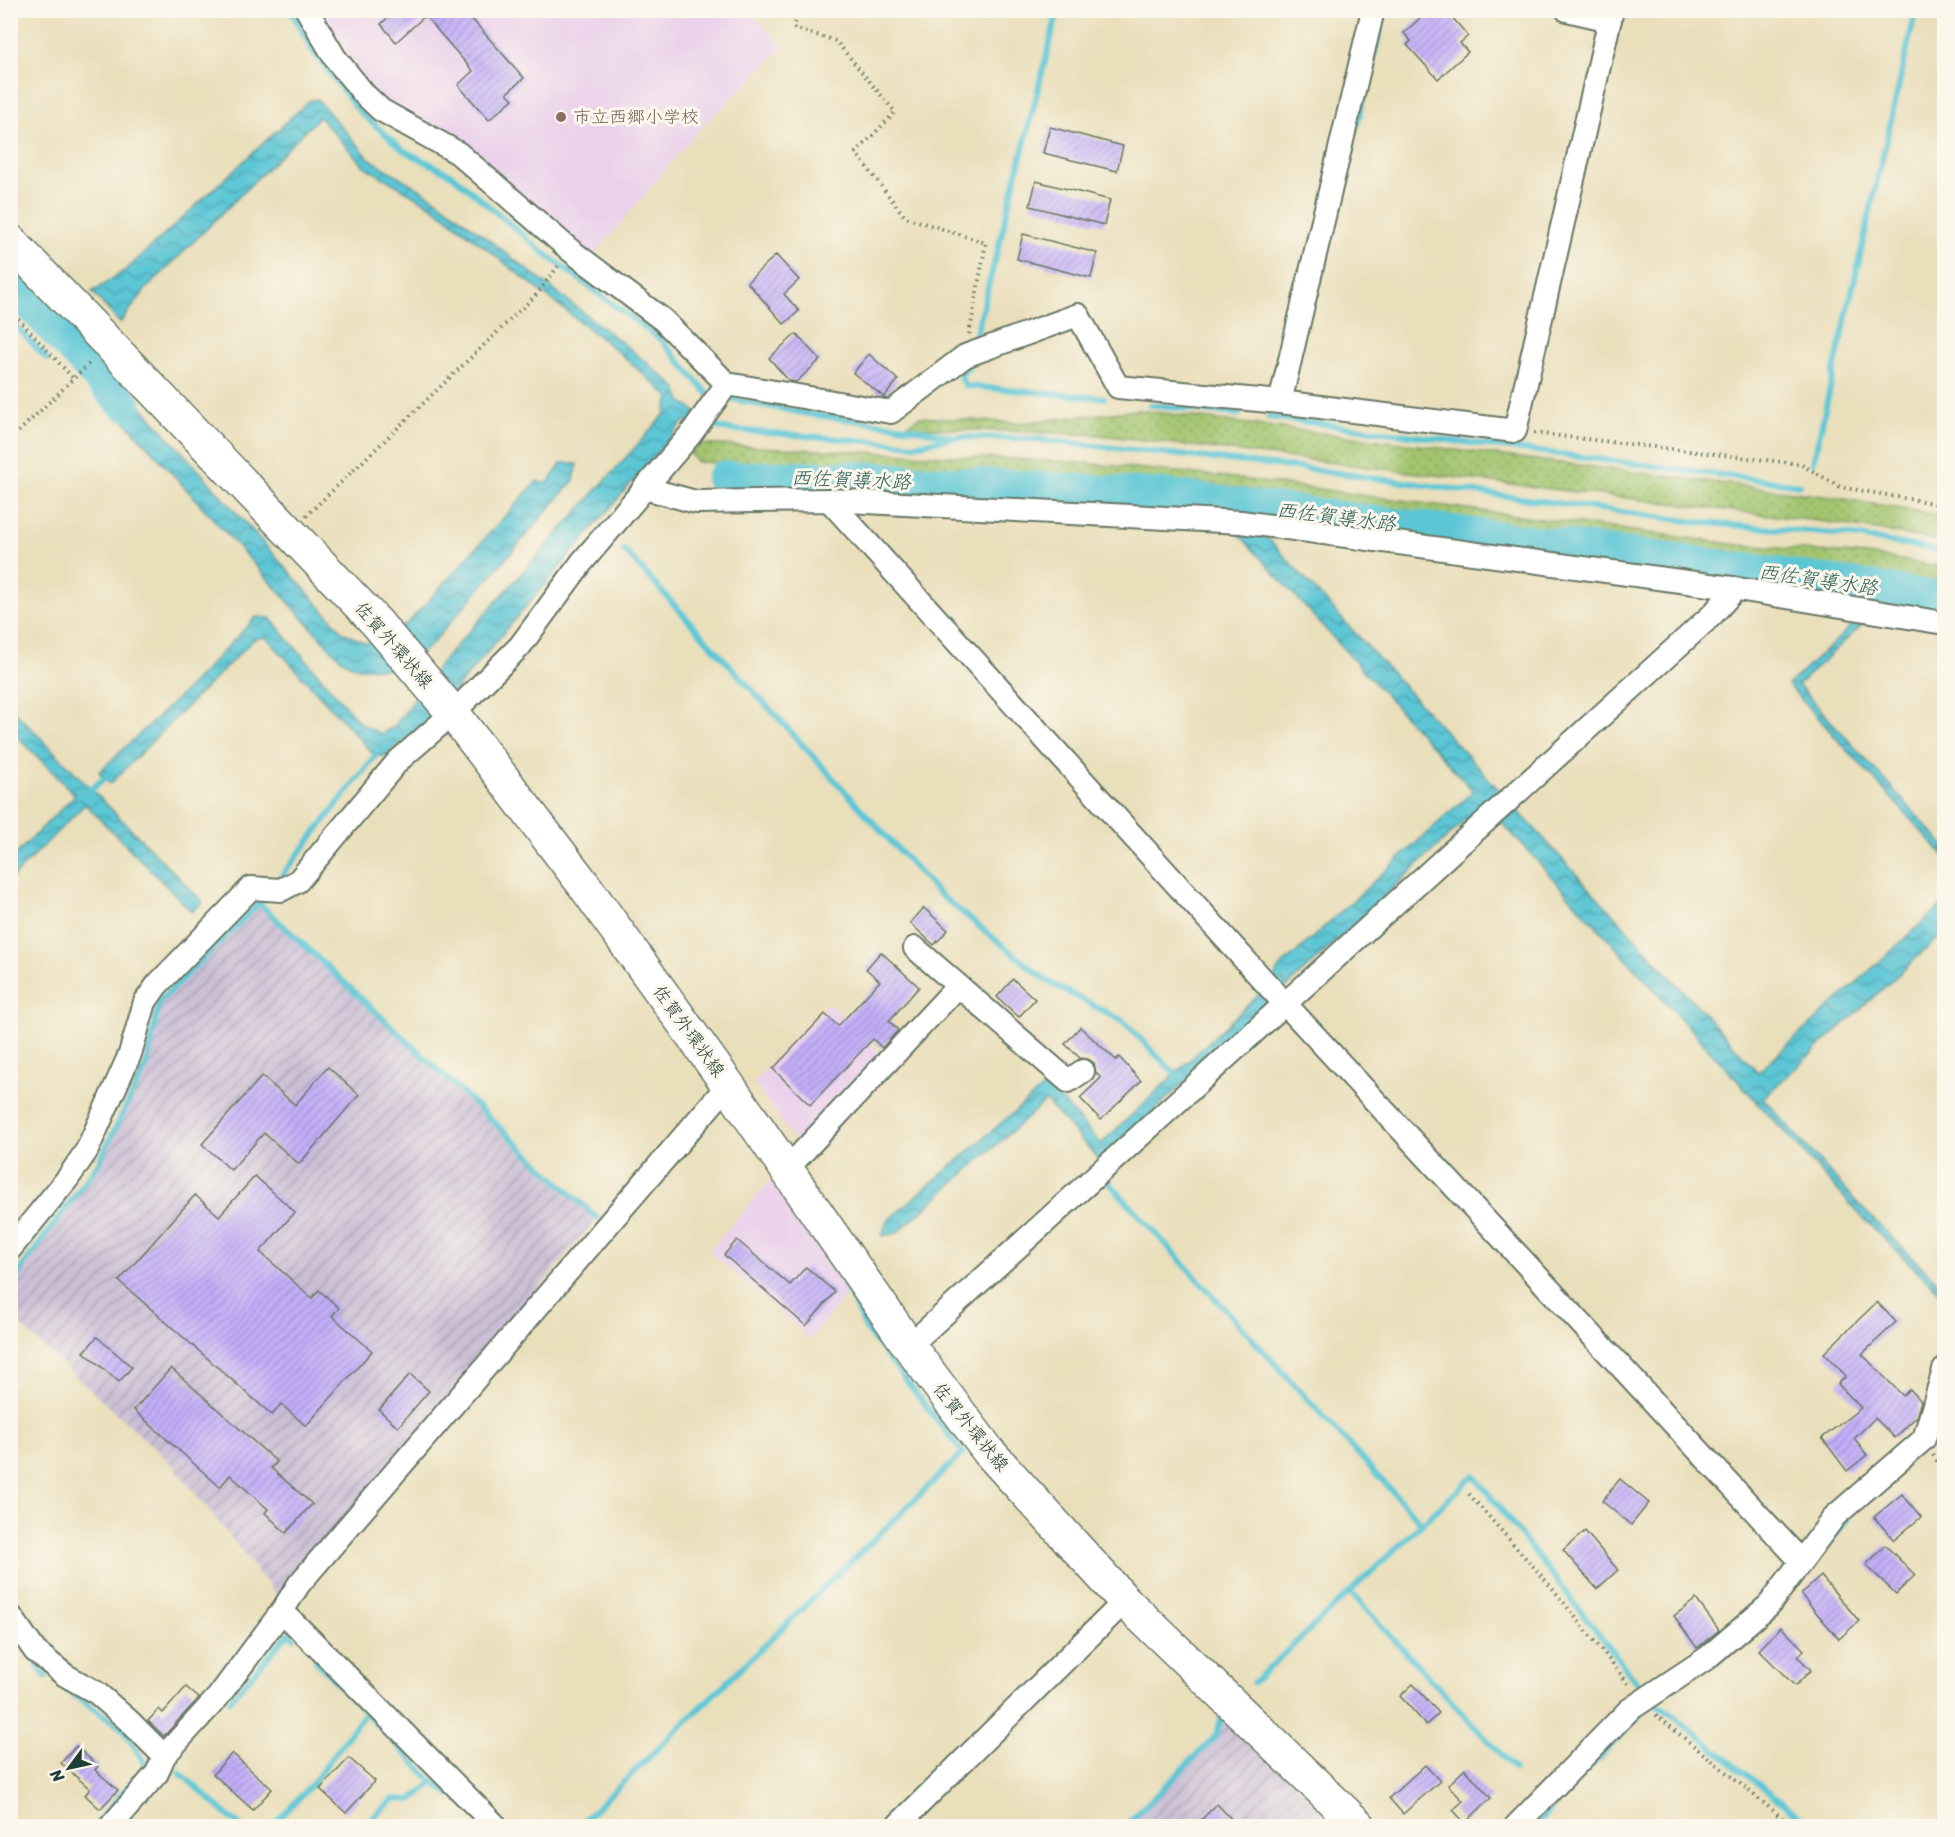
<svg xmlns="http://www.w3.org/2000/svg" width="1955" height="1837" font-family="Sriracha,'Klee One',sans-serif">
	<defs>
		<pattern id="industrial-furrows" width="10" height="10" patternUnits="userSpaceOnUse" patternTransform="scale(1.5)"><rect width="10" height="10" fill="#cbbfd5"/><path d="M-1 1l2-2M0 10L10 0M9 11l2-2" fill="none" stroke="#a49cae"/></pattern>
		<pattern id="grass-dots" width="8" height="8" patternUnits="userSpaceOnUse" patternTransform="scale(1.5)"><rect width="8" height="8" fill="#a3c56f"/><path d="M2 2h.1M6 6h.1" fill="none" stroke="#84a15c" stroke-width="1.8" stroke-linecap="round"/></pattern>
		<pattern id="water-waves" width="16" height="10" patternUnits="userSpaceOnUse" patternTransform="scale(1.5)"><rect width="16" height="10" fill="#5bc6d5"/><path d="M0 5q4-4 8 0t8 0" fill="none" stroke="#4ba2ae"/></pattern>
		<pattern id="building-hatch" width="6" height="6" patternUnits="userSpaceOnUse" patternTransform="scale(1.5)"><rect width="6" height="6" fill="#c3aff9"/><path d="M-1 1l2-2M0 6l6-6M5 7l2-2" fill="none" stroke="#9e90ca"/></pattern>
	</defs>
	<rect width="100%" height="100%" fill="#fbf7ec"/>
	<filter id="ink" filterUnits="userSpaceOnUse"><feTurbulence type="fractalNoise" baseFrequency=".0167" numOctaves="2"/><feDisplacementMap in="SourceGraphic" scale="12" xChannelSelector="R" yChannelSelector="G"/><feConvolveMatrix kernelMatrix="1 2 1 2 8 2 1 2 1" color-interpolation-filters="sRGB"/></filter>
	<filter id="wash" filterUnits="userSpaceOnUse"><feTurbulence type="fractalNoise" baseFrequency=".008" numOctaves="4" result="noise"/><feDisplacementMap in="SourceGraphic" scale="24" xChannelSelector="R" yChannelSelector="G"/><feGaussianBlur stdDeviation="1.35" result="paint"/><feColorMatrix in="noise" values="0 0 0 0 0 0 0 0 0 0 0 0 0 0 0 0 0 1.4 0 .05"/><feComposite in="paint" operator="in"/></filter>
	<g filter="url(#wash)">
		<rect width="100%" height="100%" fill="#eadfbb"/>
		<g fill="#ebd1eb">
			<path d="M316,11H750L783,48L694,135L593,257L378,99L324,26Z"/>
			<path d="M828,1003L892,1066L808,1160L754,1082Z"/>
			<path d="M773,1177L854,1285L810,1339L709,1251Z"/>
		</g>
		<g fill="url(#industrial-furrows)">
			<path d="M260,904L597,1218L279,1598L172,1464L11,1317V1289L23,1266L98,1164L147,1064L159,1002Z"/>
			<path d="M1223,1713L1340,1826H1125L1216,1736Z"/>
		</g>
		<g fill="url(#grass-dots)" stroke="#618152" stroke-width="1.5">
			<path d="M1138,410L1832,497L1944,516V541L1834,523L1100,435L904,427L919,417L1020,423Z"/>
			<path d="M699,444L1074,462L1218,476L1740,545L1868,555L1944,567V589L1199,483L697,462L690,454Z"/>
		</g>
		<g fill="url(#water-waves)" stroke="#3d8284" stroke-width="1.5">
			<path d="M317,99L370,159L436,199L624,344L677,388L681,401L698,413L691,424L685,420L432,717L385,756H375L266,637L254,639L110,784L99,772L181,695L256,617L270,618L361,724L381,734L394,727L441,663L665,414L669,397L617,351L432,206L365,167L319,117L146,289L120,323L92,292L127,269L309,101Z"/>
			<path d="M11,265L88,347L71,363L11,298Z"/>
			<path d="M101,361L343,632L365,643L380,640L408,623L537,481L547,484L562,463L578,464L574,480L430,646L399,669L357,668L342,660L329,647L84,376Z"/>
			<path d="M1235,530L1266,536L1758,1072L1944,903V933L1763,1098L1860,1206L1944,1288V1297L1861,1216L1484,803L1100,1161L1046,1101L897,1233L882,1236L887,1221L1047,1084L1101,1144L1273,981L1278,969L1473,791Z"/>
			<path d="M1859,619L1867,620L1798,685L1944,845V856L1788,685Z"/>
			<path d="M11,708L203,902L192,912L85,804L11,879V859L75,795L11,730Z"/>
		</g>
		<g fill="none" stroke-linecap="round" stroke-linejoin="round">
			<g stroke="#5bc6d5" stroke-width="6">
				<path d="M291,10L313,52L359,111L403,150L452,175L548,256L660,339L708,394L713,395"/>
				<path d="M1357,125L1385,10"/>
				<path d="M10,320L47,359"/>
				<path d="M975,339L1058,10"/>
				<path d="M969,367L960,376L966,386L1104,398"/>
				<path d="M723,397L808,414L912,428L952,437"/>
				<path d="M1150,405L1239,414"/>
				<path d="M1268,417L1800,485"/>
				<path d="M707,422L723,429L915,445L955,437L1031,439L1301,468L1695,522L1847,535L1944,551"/>
				<path d="M1813,463L1916,10"/>
				<path d="M624,550L939,894L1047,981L1123,1021L1175,1074"/>
				<path d="M85,795L109,774"/>
				<path d="M277,882L375,756"/>
				<path d="M260,904L597,1218"/>
				<path d="M1104,1177L1422,1524"/>
				<path d="M10,1289L23,1266L98,1164L147,1064L159,1002L267,895"/>
				<path d="M1936,1435L1944,1416"/>
				<path d="M1820,1555L1848,1518"/>
				<path d="M1350,1592L1514,1769"/>
				<path d="M316,1661L433,1782L450,1795"/>
				<path d="M37,1665L46,1677"/>
				<path d="M1253,1683L1474,1475L1640,1687"/>
				<path d="M65,1689L123,1729L146,1765L95,1826"/>
				<path d="M230,1700L289,1633L294,1638"/>
				<path d="M1658,1704L1811,1826"/>
				<path d="M179,1772L240,1826"/>
				<path d="M273,1826L313,1783L366,1712"/>
				<path d="M363,1826L394,1799L412,1800L433,1782"/>
				<path d="M578,1826L963,1453L867,1331L841,1276"/>
				<path d="M1125,1826L1216,1736L1223,1713"/>
				<path d="M1534,1826L1639,1716"/>
			</g>
			<g stroke="#5bc6d5" stroke-width="34">
				<path d="M10,282L124,404"/>
				<path d="M723,478H860L1169,496L1757,571L1944,599"/>
			</g>
		</g>
		<g id="blocks">
			<g fill="url(#building-hatch)">
				<path d="M396,10H464L524,78L507,93L513,99L489,120L458,85L473,71L425,16L396,42L381,24Z"/>
				<path d="M1429,10L1436,17L1446,10L1468,36L1460,43L1468,52L1438,79L1407,45L1411,41L1404,33Z"/>
				<path d="M1050,127L1123,146L1117,171L1043,153Z"/>
				<path d="M1036,181L1110,200L1104,225L1030,206Z"/>
				<path d="M1023,234L1097,253L1091,278L1017,259Z"/>
				<path d="M776,255L799,280L784,294L799,311L784,324L747,282Z"/>
				<path d="M796,334L820,360L796,382L789,381L769,358Z"/>
				<path d="M869,354L898,380L884,397L853,373Z"/>
				<path d="M924,908L948,930L934,945L910,923Z"/>
				<path d="M881,952L919,987L889,1021L898,1030L882,1048L873,1039L810,1105L773,1069L825,1014L838,1026L880,981L866,969Z"/>
				<path d="M1013,979L1035,999L1019,1017L997,997Z"/>
				<path d="M1080,1027L1116,1060L1119,1057L1141,1081L1101,1120L1080,1098L1101,1078L1096,1073L1094,1063L1088,1059L1080,1058L1065,1044Z"/>
				<path d="M328,1067L359,1095L299,1164L264,1133L231,1170L202,1144L262,1076L295,1105Z"/>
				<path d="M255,1176L295,1212L260,1252L312,1298L319,1290L339,1308L332,1316L372,1351L306,1426L281,1404L272,1415L119,1281L195,1195L219,1216Z"/>
				<path d="M737,1240L790,1285L806,1267L835,1292L806,1326L724,1255Z"/>
				<path d="M1877,1302L1896,1322L1862,1354L1903,1396L1910,1389L1921,1401L1916,1417L1895,1438L1875,1418L1854,1439L1867,1455L1847,1471L1822,1438L1861,1408L1838,1384L1846,1376L1824,1353Z"/>
				<path d="M97,1337L132,1367L119,1382L84,1352Z"/>
				<path d="M171,1368L277,1462L271,1468L312,1504L286,1533L265,1513L268,1509L230,1475L220,1487L134,1410Z"/>
				<path d="M410,1374L429,1391L398,1427L379,1410Z"/>
				<path d="M1620,1479L1649,1503L1631,1525L1602,1501Z"/>
				<path d="M1902,1494L1921,1517L1894,1540L1874,1517Z"/>
				<path d="M1585,1531L1618,1570L1597,1589L1563,1550Z"/>
				<path d="M1885,1545L1915,1575L1896,1594L1866,1565Z"/>
				<path d="M1821,1576L1859,1621L1839,1639L1802,1596V1593Z"/>
				<path d="M1696,1599L1719,1630L1697,1648L1674,1616Z"/>
				<path d="M1781,1627L1804,1650L1798,1657L1811,1670L1795,1686L1759,1650Z"/>
				<path d="M1413,1684L1439,1713L1426,1725L1400,1696Z"/>
				<path d="M186,1687L199,1698L164,1736L148,1721L159,1709L163,1713Z"/>
				<path d="M76,1746L98,1766L95,1770L118,1790L100,1809L85,1795L90,1789L61,1763Z"/>
				<path d="M232,1753L272,1789L253,1810L213,1774Z"/>
				<path d="M349,1758L375,1781L346,1813L320,1789Z"/>
				<path d="M1425,1765L1440,1781L1403,1814L1389,1798Z"/>
				<path d="M1465,1769L1491,1798L1465,1823L1453,1810L1463,1801L1448,1785Z"/>
				<path d="M1217,1804L1239,1827H1194Z"/>
			</g>
		</g>
	</g>
	<g filter="url(#ink)">
		<use href="#blocks" fill-opacity="0" stroke="#667663" stroke-width="1.5"/>
		<g fill="none" stroke-linecap="round" stroke-linejoin="round">
			<defs>
				<g id="minor">
					<path d="M307,10L335,58L364,94L381,110L458,153L570,250L663,320L727,384L891,412L965,356L1078,315L1118,387L1280,402L1515,431L1612,10"/>
					<path d="M1567,10L1610,20"/>
					<path d="M1280,402L1373,10"/>
					<path d="M644,488L696,502L829,500L1241,522L1732,588L1944,623"/>
					<path d="M829,500L1264,981L1800,1560"/>
					<path d="M915,948L1068,1081L1083,1071"/>
					<path d="M786,1170L958,986"/>
					<path d="M10,1249L68,1178L87,1150L130,1054L145,1002L157,985L251,888L281,890L298,881L398,761L453,713L520,646L582,562L690,435L727,384"/>
					<path d="M909,1346L1712,615L1730,595L1732,588"/>
					<path d="M282,1611L496,1826"/>
					<path d="M10,1615L35,1651L65,1675L97,1693L129,1721L164,1756"/>
					<path d="M111,1826L157,1773L164,1756L218,1697L282,1611L299,1584L728,1085"/>
					<path d="M897,1826L1125,1601"/>
					<path d="M1516,1826L1629,1710L1707,1658L1769,1605L1835,1516L1924,1439L1944,1370"/>
				</g>
				<path id="primary" d="M10,241L376,622L453,713L584,885L728,1085L909,1346L989,1452L1125,1601L1359,1826"/>
			</defs>
			<use href="#minor" stroke="#667663" stroke-width="26"/>
			<use href="#primary" stroke="#667663" stroke-width="36"/>
			<g stroke="#667663" stroke-width="4" stroke-dasharray="1.5 4.5" stroke-linecap="butt">
				<path d="M797,10L794,28L836,41L895,112L856,153L905,217L986,243L969,335"/>
				<path d="M10,310L73,378"/>
				<path d="M1534,433L1800,464L1840,487L1944,505"/>
				<path d="M10,440L92,361"/>
				<path d="M306,516L538,293L558,266"/>
				<path d="M1933,1455L1944,1472"/>
				<path d="M1469,1494L1553,1589L1631,1687"/>
				<path d="M1656,1715L1792,1826"/>
			</g>
			<use href="#minor" stroke="#fff" stroke-width="22"/>
			<use href="#primary" stroke="#fff" stroke-width="33"/>
		</g>
	</g>
	<circle fill="#8d6e63" stroke="#fbf7ec" stroke-width="2" cx="561" cy="117" r="6"/>
	<g text-anchor="middle" dominant-baseline="central" stroke-width="6" stroke-linejoin="round" paint-order="stroke">
		<g font-size="18" fill="#785e54" stroke="#fbf7ec" text-anchor="start">
			<text x="573" y="117">市立西郷小学校</text>
		</g>
		<g font-size="18" fill="#1f3d34" stroke="#fbf7ec">
			<text transform="translate(394 645) rotate(49)">佐賀外環状線</text>
			<text transform="translate(689 1031) rotate(54)">佐賀外環状線</text>
			<text transform="translate(971 1427) rotate(51)">佐賀外環状線</text>
		</g>
		<g font-size="20" font-style="italic" fill="#2e5f5c" stroke="#fbf7ec">
			<text transform="translate(851 480) rotate(2)">西佐賀導水路</text>
			<text transform="translate(1336 517) rotate(7)">西佐賀導水路</text>
			<text transform="translate(1818 580) rotate(8)">西佐賀導水路</text>
		</g>
	</g>
	<rect width="1955" height="1837" fill="none" stroke="#fbf7ec" stroke-width="36"/>
	<g transform="translate(69 1768) rotate(237)" stroke="#fbf7ec" stroke-width="4.5" paint-order="stroke">
	<path d="M0-4.5L10 22L0 15L-10 22Z" fill="#1f3d34"/>
	<text y="-9" font-size="16" font-weight="bold" text-anchor="middle" fill="#1f3d34">N</text>
	</g>
</svg>
